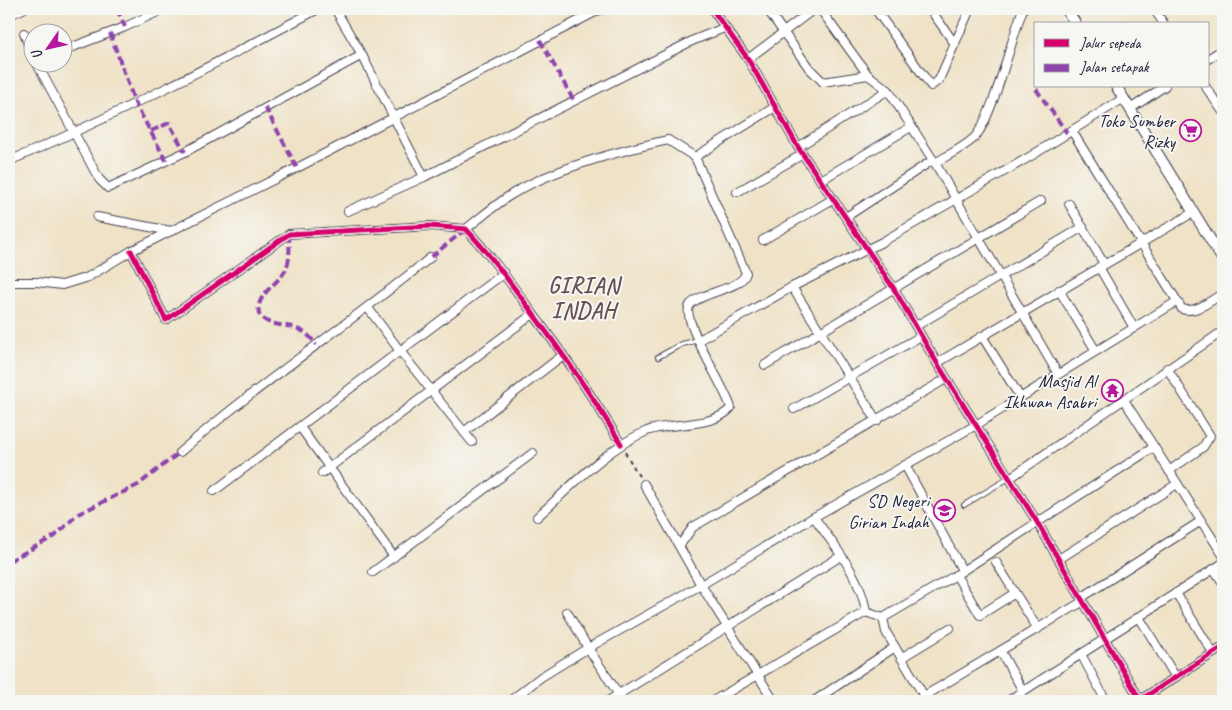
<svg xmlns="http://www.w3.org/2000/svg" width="1232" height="710" font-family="Caveat,sans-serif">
	<rect width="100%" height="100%" fill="#f6f6f2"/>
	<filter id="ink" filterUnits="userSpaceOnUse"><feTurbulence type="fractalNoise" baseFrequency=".02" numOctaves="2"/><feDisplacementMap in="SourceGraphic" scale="10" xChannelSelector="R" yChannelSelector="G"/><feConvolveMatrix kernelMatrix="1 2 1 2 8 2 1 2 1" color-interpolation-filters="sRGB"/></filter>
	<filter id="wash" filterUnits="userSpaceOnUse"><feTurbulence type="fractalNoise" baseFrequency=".0096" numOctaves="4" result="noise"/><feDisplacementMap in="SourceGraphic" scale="20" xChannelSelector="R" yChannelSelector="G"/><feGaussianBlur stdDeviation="1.12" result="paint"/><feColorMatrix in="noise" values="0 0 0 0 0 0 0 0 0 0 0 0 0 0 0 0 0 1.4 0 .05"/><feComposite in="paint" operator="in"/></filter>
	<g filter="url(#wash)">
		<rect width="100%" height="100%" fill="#efe2c6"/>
	</g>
	<g filter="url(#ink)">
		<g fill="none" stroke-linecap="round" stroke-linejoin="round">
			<defs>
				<g id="service">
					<path d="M658,357L682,344L699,340"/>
					<path d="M964,505L1009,478"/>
				</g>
				<g id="minor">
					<path d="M335,9L362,55L424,177"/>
					<path d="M712,9L748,59L798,147L894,289L937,363L1037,522L1139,698H1143L1223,647"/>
					<path d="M767,9L809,68L823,82L868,75L888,90L935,163L1058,374"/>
					<path d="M820,9L868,75"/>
					<path d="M875,9L931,86L939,80L970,9"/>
					<path d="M930,9L955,44"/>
					<path d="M1154,9L1164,24"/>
					<path d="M9,15L23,9"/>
					<path d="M24,33L32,55"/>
					<path d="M62,51L125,27L164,9"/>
					<path d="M748,59L814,9"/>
					<path d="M1208,59L1223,49"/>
					<path d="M36,62L99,179L108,188L185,152L362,55"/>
					<path d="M1205,86L1223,112"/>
					<path d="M1130,109L1165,86"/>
					<path d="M1072,131L1182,309C1195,314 1212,300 1223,293"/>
					<path d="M798,147L888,90"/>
					<path d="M9,161C115,116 217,63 318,9"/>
					<path d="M935,163C948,155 963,148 974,138C992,120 1012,37 1023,9"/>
					<path d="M821,180L911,127"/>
					<path d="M737,192L803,154"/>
					<path d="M1069,204L1104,264"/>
					<path d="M348,211L424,177L694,40L724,28"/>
					<path d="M97,217L171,231"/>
					<path d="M846,217L933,160"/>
					<path d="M466,229C480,218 494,206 509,196C551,169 619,151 668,140L695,157"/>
					<path d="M763,240L833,199"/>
					<path d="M131,251L166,320L289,234L430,226L466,229C494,259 517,292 542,326C570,364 597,403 621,444"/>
					<path d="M1099,267L1134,328"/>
					<path d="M9,282H37L62,285L88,277L131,251L297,168L601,9"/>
					<path d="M792,287L877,421"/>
					<path d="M1059,290L1096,351"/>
					<path d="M916,326L1083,227"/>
					<path d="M982,336L1020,397"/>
					<path d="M699,340L792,287L882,242L1031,156L1124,98"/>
					<path d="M937,363L1194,212"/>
					<path d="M765,365L1041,201"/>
					<path d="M1167,368L1210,436L1203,447L1169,471"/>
					<path d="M1124,400L1223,555"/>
					<path d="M794,409L921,336"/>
					<path d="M300,427L394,557"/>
					<path d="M464,432L563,355"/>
					<path d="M472,442L400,351L504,273"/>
					<path d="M180,452C260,383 349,324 431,257"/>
					<path d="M905,465L962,570"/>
					<path d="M322,473L533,314"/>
					<path d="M1010,478L1223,331"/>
					<path d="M644,484L701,585L774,701"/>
					<path d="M214,491L400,351L368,308"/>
					<path d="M537,517C571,487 605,449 647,431C670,422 714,428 731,408C727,390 679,318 690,305C702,291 741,290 746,273L695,157L775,107"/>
					<path d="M814,517L976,425L1176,302"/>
					<path d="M680,545L693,527L946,379"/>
					<path d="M1059,559L1177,484"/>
					<path d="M996,562L1015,593"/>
					<path d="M1214,569L1223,583"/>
					<path d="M373,572L533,453"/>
					<path d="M956,575L980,615L1015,593L1038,629"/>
					<path d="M1176,593L1213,653"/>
					<path d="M1081,598L1201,521"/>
					<path d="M1139,617L1175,676"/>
					<path d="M883,618L956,575L1154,447"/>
					<path d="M1001,652L1023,691"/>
					<path d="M1081,654L1106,701"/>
					<path d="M901,658L950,628"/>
					<path d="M510,701L541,677L588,648L567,612"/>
					<path d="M608,701L841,556"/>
					<path d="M623,701L588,648L701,585L814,517C834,546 861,576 866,612L883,618L886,632L927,701"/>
					<path d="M713,701L866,612"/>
					<path d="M814,701L895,647"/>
					<path d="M916,701L1082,602"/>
					<path d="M1008,701L1223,563"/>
				</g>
				<g id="tertiary">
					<path d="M1066,9L1076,24"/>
					<path d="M1116,86L1223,260"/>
				</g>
			</defs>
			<use href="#service" stroke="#413f50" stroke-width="6"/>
			<use href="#minor" stroke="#413f50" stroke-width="10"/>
			<use href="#tertiary" stroke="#413f50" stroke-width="12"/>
			<path stroke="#413f50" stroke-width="2" stroke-dasharray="4 4" stroke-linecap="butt" d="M625,452L640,478"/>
			<use href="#service" stroke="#fff" stroke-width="4"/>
			<use href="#minor" stroke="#fff" stroke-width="8"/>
			<use href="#tertiary" stroke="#fff" stroke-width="10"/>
			<g stroke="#8e44ad" stroke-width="4" stroke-dasharray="8 4" stroke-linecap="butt">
				<path d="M117,9L125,27"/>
				<path d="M110,33L135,103L167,162"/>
				<path d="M540,40L574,101"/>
				<path d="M1036,89L1067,133"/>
				<path d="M265,107L297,168"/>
				<path d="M151,131L169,123L185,152"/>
				<path d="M289,234C289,245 291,258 286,269C278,285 255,294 259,314C271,333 298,316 316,345"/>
				<path d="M431,257L466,229"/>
				<path d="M9,561L55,536L78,514L138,485L180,452"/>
			</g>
			<defs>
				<g id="cycleway">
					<path d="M712,9L748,59L798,147L894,289L937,363L1037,522L1139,698H1143L1223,647"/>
					<path d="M131,251L166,320L289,234L430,226L466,229C494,259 517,292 542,326C570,364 597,403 621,444"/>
				</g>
			</defs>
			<use href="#cycleway" stroke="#f6f6f2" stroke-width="8"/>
			<use href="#cycleway" stroke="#d6006c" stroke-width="5"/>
		</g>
	</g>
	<defs>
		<symbol id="supermarket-ring" viewBox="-11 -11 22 22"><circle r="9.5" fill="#f6f6f2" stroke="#b5179e" stroke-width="1.5"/><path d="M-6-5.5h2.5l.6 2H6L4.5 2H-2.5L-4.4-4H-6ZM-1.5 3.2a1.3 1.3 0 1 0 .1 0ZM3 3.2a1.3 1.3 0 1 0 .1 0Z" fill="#b5179e"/></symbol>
		<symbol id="temple-ring" viewBox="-11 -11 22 22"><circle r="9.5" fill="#f6f6f2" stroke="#b5179e" stroke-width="1.5"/><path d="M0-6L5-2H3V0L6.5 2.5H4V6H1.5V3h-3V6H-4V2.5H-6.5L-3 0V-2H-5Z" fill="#b5179e"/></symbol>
		<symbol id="school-ring" viewBox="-11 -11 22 22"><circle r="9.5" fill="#f6f6f2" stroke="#b5179e" stroke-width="1.5"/><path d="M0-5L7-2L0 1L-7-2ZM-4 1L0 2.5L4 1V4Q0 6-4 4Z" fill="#b5179e"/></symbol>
	</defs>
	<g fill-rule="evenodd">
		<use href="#supermarket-ring" x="1178" y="118" width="25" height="25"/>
		<use href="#temple-ring" x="1100" y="378" width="25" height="25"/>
		<use href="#school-ring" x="932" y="498" width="25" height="25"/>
	</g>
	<g text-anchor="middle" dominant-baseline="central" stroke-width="4" stroke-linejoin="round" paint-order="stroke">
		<g font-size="18" fill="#22223b" stroke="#f6f6f2" text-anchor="end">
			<text x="1175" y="121">Toko Sumber<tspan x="1175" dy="21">Rizky</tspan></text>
			<text x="1096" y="381">Masjid Al<tspan x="1096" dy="21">Ikhwan Asabri</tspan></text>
			<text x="929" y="501">SD Negeri<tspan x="929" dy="21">Girian Indah</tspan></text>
		</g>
		<g font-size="22" font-weight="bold" letter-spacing="1" fill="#695155" stroke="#f6f6f2">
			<text x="584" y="286">GIRIAN<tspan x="584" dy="25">INDAH</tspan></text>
		</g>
	</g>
	<rect width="1232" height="710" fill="none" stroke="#f6f6f2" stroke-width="30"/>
	<rect x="1034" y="22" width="175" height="65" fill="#f6f6f2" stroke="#a1a1a9"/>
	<rect x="1044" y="39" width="25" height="8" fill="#d6006c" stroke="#a1a1a9"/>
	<text x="1080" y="48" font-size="15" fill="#22223b">Jalur sepeda</text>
	<rect x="1044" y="64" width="25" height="8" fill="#8e44ad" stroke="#a1a1a9"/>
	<text x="1080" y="72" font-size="15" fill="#22223b">Jalan setapak</text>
	<g transform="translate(48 48) rotate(236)"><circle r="24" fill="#f6f6f2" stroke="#a1a1a9"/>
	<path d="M0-4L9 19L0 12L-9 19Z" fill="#b5179e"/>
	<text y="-8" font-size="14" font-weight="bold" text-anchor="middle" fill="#22223b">U</text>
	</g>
</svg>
